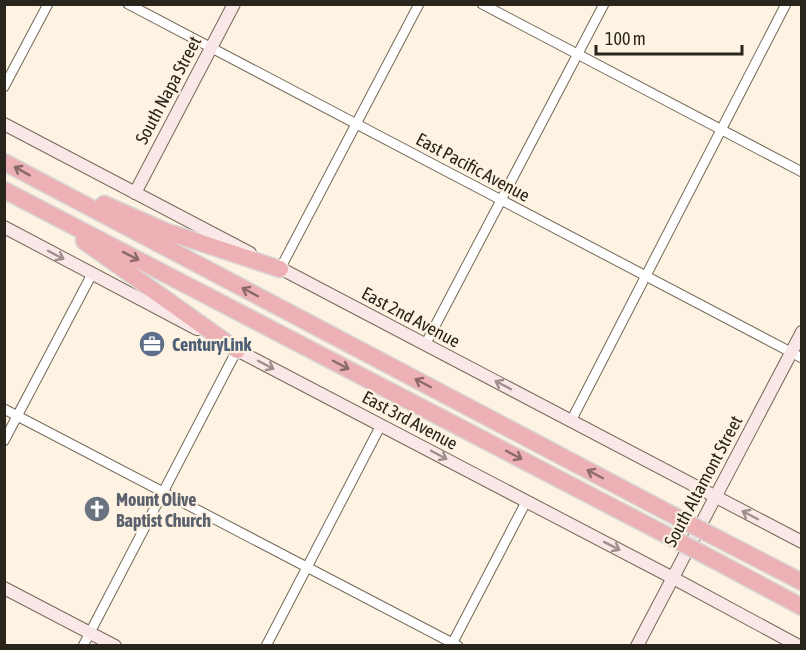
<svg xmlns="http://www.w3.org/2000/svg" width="806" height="650" font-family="'Asap Condensed',sans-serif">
	<rect width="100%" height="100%" fill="#fef3e3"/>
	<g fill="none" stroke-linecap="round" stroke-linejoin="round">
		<defs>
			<g id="street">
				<path d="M128,4L802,358"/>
				<path d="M482,4L802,172"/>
				<path d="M4,87L48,4"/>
				<path d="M280,269L419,4"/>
				<path d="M425,345L604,4"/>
				<path d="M4,409L458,646"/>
				<path d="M571,421L786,4"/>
				<path d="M4,441L92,274"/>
				<path d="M83,646L237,350"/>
				<path d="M266,646L381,425"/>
				<path d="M451,646L526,502"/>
			</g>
			<g id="secondary">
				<path d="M4,124L250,253"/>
				<path d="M135,193L234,4"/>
				<path d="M4,227L197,329"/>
				<path d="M274,265L802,542"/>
				<path d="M231,347L673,578L799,646"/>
				<path d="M4,588L115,646"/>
				<path d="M637,646L802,332"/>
			</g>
			<g id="highway">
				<path d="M4,162L684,521"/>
				<path d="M4,190L674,539"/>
				<path d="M104,204L165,231L280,269"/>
				<path d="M84,241L237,350"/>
				<path d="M711,535L802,582"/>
				<path d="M701,553L802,607"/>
			</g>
		</defs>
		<use href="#street" stroke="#756958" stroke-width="11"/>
		<use href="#secondary" stroke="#756958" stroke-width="14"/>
		<use href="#highway" stroke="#d8d8d6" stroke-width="19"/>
		<use href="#street" stroke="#fff" stroke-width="9"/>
		<use href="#secondary" stroke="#fae7e8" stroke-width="12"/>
		<use href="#highway" stroke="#edb0b4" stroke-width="16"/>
		<defs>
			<g id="highway-bridge">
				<path d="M684,521L711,535"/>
				<path d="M674,539L701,553"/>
			</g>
		</defs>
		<use href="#highway-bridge" stroke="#d8d8d6" stroke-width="19" stroke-linecap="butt"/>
		<use href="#highway-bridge" stroke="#edb0b4" stroke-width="16"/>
	</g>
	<defs><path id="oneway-shaft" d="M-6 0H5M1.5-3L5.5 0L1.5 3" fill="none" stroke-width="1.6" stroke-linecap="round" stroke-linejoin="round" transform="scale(1.5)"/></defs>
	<g stroke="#8b6a68">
		<use href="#oneway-shaft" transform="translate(22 171) rotate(-151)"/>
		<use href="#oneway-shaft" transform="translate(131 256) rotate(27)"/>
		<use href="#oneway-shaft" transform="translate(250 292) rotate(-152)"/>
		<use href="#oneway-shaft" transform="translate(341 365) rotate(28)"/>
		<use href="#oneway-shaft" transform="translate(423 383) rotate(-152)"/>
		<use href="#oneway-shaft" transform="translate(514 455) rotate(28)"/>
		<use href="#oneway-shaft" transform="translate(595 474) rotate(-152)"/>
	</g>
	<g stroke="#9c8f8c">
		<use href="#oneway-shaft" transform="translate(56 255) rotate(28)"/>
		<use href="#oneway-shaft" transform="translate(266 365) rotate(28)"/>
		<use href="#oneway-shaft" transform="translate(503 385) rotate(-152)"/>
		<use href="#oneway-shaft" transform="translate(439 455) rotate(28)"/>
		<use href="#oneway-shaft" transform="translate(750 515) rotate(-152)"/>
		<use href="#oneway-shaft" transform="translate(612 546) rotate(27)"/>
	</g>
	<defs>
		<symbol id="office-disc" viewBox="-11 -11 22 22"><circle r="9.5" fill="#5c6f8a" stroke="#fef3e3"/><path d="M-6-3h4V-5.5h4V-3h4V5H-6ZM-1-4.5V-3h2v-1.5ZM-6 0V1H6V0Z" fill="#fff"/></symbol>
		<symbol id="church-disc" viewBox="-11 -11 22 22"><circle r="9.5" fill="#6b7280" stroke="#fef3e3"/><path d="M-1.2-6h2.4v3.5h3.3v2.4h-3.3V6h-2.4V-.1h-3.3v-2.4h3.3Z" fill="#fff"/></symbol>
	</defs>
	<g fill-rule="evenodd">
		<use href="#office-disc" x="137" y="329" width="30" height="30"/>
		<use href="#church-disc" x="82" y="494" width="30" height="30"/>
	</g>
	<g text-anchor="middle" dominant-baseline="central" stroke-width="4.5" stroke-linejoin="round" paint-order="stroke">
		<g font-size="18" fill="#29241c" stroke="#fef3e3">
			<text transform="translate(168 90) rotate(-62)">South Napa Street</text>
			<text transform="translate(473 167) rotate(28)">East Pacific Avenue</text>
			<text transform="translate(411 317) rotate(28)">East 2nd Avenue</text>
			<text transform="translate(410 420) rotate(28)">East 3rd Avenue</text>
			<text transform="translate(703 481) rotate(-62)">South Altamont Street</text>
		</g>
		<g font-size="18" font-weight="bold" fill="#4e5e75" stroke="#fef3e3" text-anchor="start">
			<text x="172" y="344">CenturyLink</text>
		</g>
		<g font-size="18" font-weight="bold" fill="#5b616d" stroke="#fef3e3" text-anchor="start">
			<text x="116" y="499">Mount Olive<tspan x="116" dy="21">Baptist Church</tspan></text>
		</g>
	</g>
	<rect width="806" height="650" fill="none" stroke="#29241c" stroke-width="12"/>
	<path d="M596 45v9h146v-9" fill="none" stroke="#29241c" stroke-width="3"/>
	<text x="605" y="45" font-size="18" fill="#29241c" stroke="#fef3e3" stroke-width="4.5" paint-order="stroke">100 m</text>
</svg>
